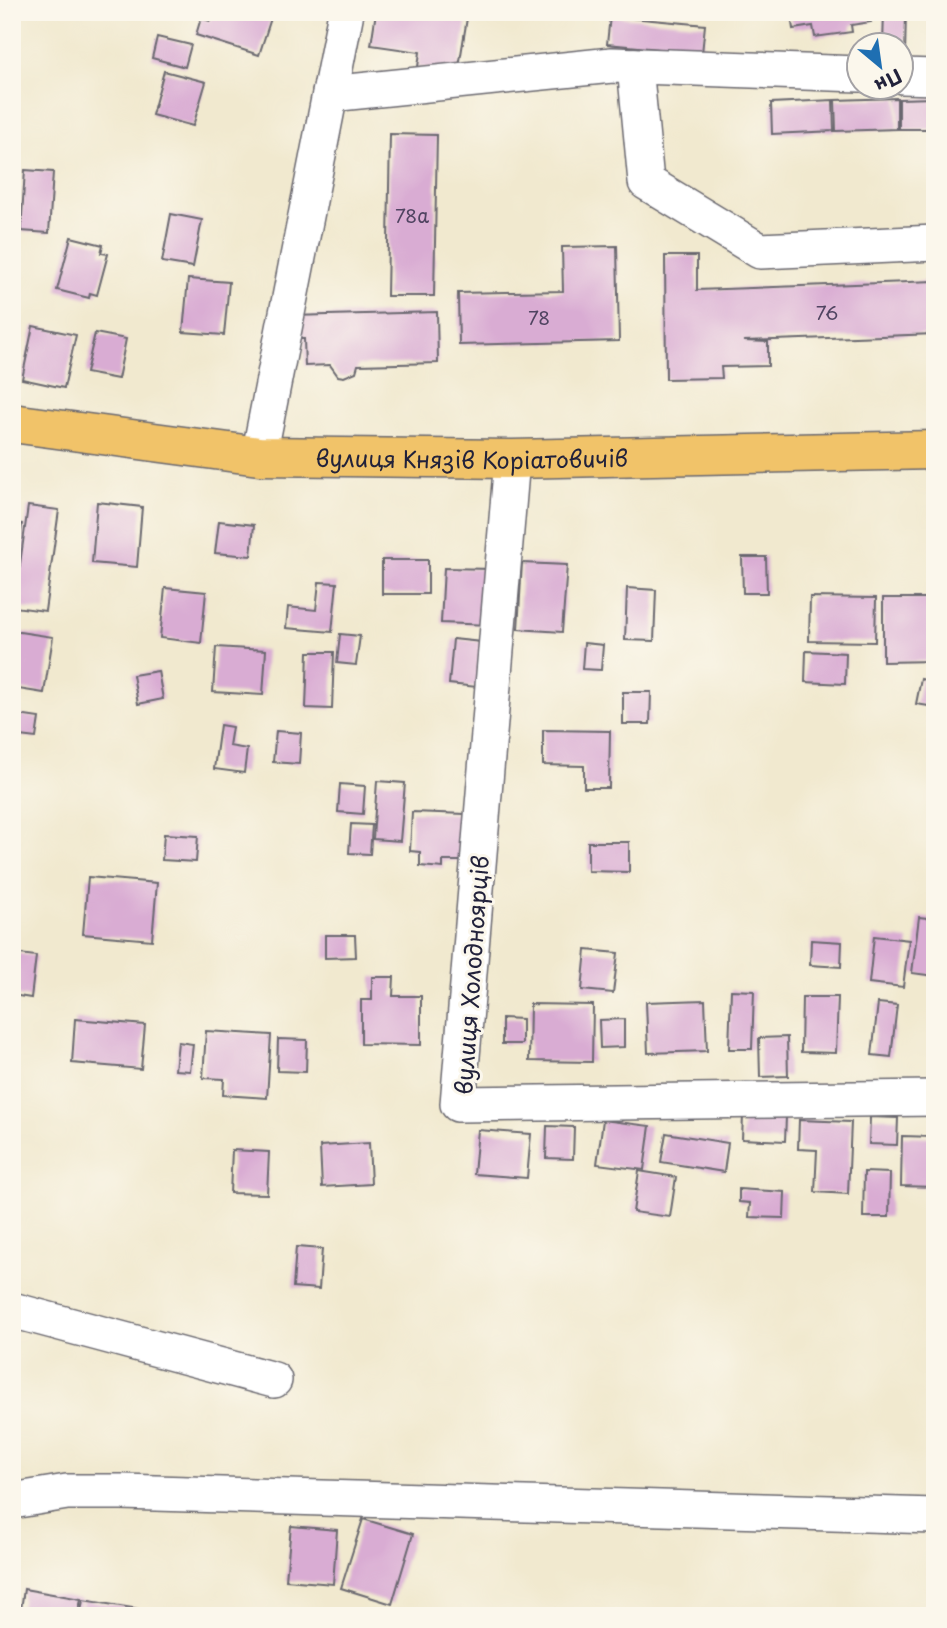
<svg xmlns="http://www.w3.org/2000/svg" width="947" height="1628" font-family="'Playpen Sans',sans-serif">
	<rect width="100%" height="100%" fill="#fbf7ec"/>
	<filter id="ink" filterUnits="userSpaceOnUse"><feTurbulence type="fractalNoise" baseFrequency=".0143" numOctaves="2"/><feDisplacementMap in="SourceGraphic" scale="14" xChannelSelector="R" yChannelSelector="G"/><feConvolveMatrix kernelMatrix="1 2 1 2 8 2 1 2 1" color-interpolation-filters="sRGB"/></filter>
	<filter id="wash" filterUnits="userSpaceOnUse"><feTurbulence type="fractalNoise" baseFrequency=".00686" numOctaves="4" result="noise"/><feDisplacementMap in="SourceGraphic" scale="28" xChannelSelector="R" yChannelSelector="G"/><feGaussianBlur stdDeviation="1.57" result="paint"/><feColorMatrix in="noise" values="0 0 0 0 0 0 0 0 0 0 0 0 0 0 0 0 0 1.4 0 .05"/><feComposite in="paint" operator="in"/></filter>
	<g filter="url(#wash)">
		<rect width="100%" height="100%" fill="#f1e9cf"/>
		<g id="blocks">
			<g fill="#d9acd3">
				<path d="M212,12H273L259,55L196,35L201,18L210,21Z"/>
				<path d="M376,12H468L458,73L418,67L420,52L371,45Z"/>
				<path d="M782,12H869L871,22L851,25L852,32L815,37L813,26L793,29L791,16L783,18Z"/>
				<path d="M884,12H906L905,55H902V46H883Z"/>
				<path d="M610,16L705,25L702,53L607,44Z"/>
				<path d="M157,37L191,45L185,67L152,58Z"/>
				<path d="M164,71L206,82L193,126L152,115Z"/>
				<path d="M897,98V129L836,131L835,100Z"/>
				<path d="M933,98V129H899V99Z"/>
				<path d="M833,100L834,131L772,134L771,103Z"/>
				<path d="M390,134L437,135L434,296H387Z"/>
				<path d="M25,170L53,172L49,233L21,231Z"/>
				<path d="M171,214L202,220L193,267L162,262Z"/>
				<path d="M71,237L103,245L101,253L108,254L97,295L90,293L89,298L57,290Z"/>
				<path d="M617,246L619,341L459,345L458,293L563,291L562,247Z"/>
				<path d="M665,256H697V290L935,281V334L744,341L768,342V366L721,367L722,378L666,379Z"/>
				<path d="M188,279L229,282L224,335L183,332Z"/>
				<path d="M437,312L438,363L358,365L356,372L344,377L338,376L330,365L305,366L304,339H292V316Z"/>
				<path d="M33,326L76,335L64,388L22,379Z"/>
				<path d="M95,333L126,339L118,379L86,373Z"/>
				<path d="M97,502L142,507L137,567L92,563Z"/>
				<path d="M28,506L59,510L45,611L14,607Z"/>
				<path d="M219,521L254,525L251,556L215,553Z"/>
				<path d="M12,523L22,524L18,556L12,555Z"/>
				<path d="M742,557H766L767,593H743Z"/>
				<rect x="382" y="560" width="46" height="34"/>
				<path d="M522,563L567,565L562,632L518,629Z"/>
				<path d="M444,568L492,569L490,625L441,623Z"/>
				<path d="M319,582L337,583L332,632L286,628L288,607L316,610Z"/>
				<path d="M165,588L206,592L201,643L160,638Z"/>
				<path d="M627,588L656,590L654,641L625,640Z"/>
				<path d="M810,597L876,598L875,642L809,641Z"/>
				<path d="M883,598H935V661L883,662Z"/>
				<path d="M13,631L53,637L44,693L12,688Z"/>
				<path d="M340,634L360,636L356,665L337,663Z"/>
				<path d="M453,639L481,642L477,687L449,684Z"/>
				<path d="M584,643L603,645L601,670L582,669Z"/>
				<path d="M216,647L266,650L263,695L213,692Z"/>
				<path d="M806,651L846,653L845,684L805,682Z"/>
				<path d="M308,652H334L332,709L306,708Z"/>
				<path d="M158,671L163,699L138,704L133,675Z"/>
				<path d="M921,679L935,682V707L916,704Z"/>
				<path d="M623,692H651L650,724H623Z"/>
				<path d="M12,714L39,718L36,738L12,735Z"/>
				<path d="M220,725L232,727L229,746L247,749L244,773L214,769Z"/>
				<path d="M543,730L610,731L609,788H584V766L543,765Z"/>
				<path d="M276,731L301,733L299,764L273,762Z"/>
				<path d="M377,781L405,783L400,841L373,839Z"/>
				<path d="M340,784L365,786L363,814L338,812Z"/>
				<path d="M412,812L465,814L462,861H443V868L420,866V852L410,851Z"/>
				<path d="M351,824L372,825L370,854L349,853Z"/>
				<path d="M164,834L198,836L196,862L162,860Z"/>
				<path d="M588,842H629V872L588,871Z"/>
				<path d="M88,877L157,883L152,940L83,934Z"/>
				<path d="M919,917L935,919V976L912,973Z"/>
				<path d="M325,935H355L356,957L325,958Z"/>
				<path d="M874,936L909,940L903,987L869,983Z"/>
				<path d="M811,940L842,942L841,967L810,965Z"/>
				<path d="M586,950L618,953L613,993L582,990Z"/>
				<path d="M12,953L36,956L31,998L12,995Z"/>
				<path d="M372,977H394L393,996H421V1045L361,1044V1000H372Z"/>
				<path d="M731,990L754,991L752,1049H729Z"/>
				<path d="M802,997H838L836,1053L801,1052Z"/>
				<path d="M705,1000L707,1051L648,1053L646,1002Z"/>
				<path d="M878,1003L897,1005L891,1057L872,1055Z"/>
				<path d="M530,1004L593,1005L592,1062L529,1061Z"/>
				<path d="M502,1018L522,1019V1044H502Z"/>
				<path d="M75,1019L145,1025L141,1069L72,1063Z"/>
				<path d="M624,1019V1047L600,1048L599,1020Z"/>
				<path d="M206,1031L271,1035L267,1098L223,1095L224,1079L203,1078Z"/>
				<path d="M787,1037L788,1076L760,1077L759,1038Z"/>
				<path d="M278,1039L307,1040L306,1072L277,1071Z"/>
				<path d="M178,1042L193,1044L190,1071L175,1070Z"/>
				<path d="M743,1116L786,1117L785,1141L742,1139Z"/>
				<path d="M870,1117L898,1118L897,1145L869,1144Z"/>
				<path d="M603,1120L650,1126L644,1170L597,1164Z"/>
				<path d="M799,1120L851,1122L848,1194L815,1192L817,1150L798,1149Z"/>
				<path d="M547,1126L574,1127L573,1159L546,1158Z"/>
				<path d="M478,1130L531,1134L527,1178L474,1174Z"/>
				<path d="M666,1133L728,1143L724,1172L661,1162Z"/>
				<path d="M902,1136L935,1137V1187L901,1186Z"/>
				<path d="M369,1143L371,1184L322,1187L320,1146Z"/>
				<path d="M232,1150L269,1152L267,1194L230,1193Z"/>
				<path d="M639,1171L676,1177L670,1217L633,1212Z"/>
				<path d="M864,1172L890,1173L889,1217H863Z"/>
				<path d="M739,1189L785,1192L784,1218L749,1217L750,1203L739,1202Z"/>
				<path d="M296,1247L322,1249L319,1289L293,1287Z"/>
				<path d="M363,1519L413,1534L392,1604L341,1588Z"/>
				<path d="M291,1526L337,1530L333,1584L286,1580Z"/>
				<path d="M24,1589L81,1599L78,1616H20Z"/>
				<path d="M83,1600L170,1614V1616H80Z"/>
			</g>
		</g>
	</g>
	<g filter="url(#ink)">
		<use href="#blocks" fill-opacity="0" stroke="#6a686f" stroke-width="2"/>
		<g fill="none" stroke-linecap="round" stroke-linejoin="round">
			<defs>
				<g id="minor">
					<path d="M635,66L646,182L760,251L935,243"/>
					<path d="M902,76L935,77"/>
					<path d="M330,94L612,65L860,74"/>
					<path d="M259,456L346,12"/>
					<path d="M512,459L458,1104L935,1098"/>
					<path d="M12,1310L274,1380"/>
					<path d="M12,1501L67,1492H122L935,1516"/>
				</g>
				<g id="major">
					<path id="s1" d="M12,423L259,456L512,459L935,450"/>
				</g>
			</defs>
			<use href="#minor" stroke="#6a686f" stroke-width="38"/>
			<use href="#major" stroke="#6a686f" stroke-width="41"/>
			<use href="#minor" stroke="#fff" stroke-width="35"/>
			<use href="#major" stroke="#f1c369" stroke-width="38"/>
		</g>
	</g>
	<g text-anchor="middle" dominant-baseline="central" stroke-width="6" stroke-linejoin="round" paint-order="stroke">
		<g font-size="19" fill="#504461">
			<text x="412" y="215">78а</text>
			<text x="827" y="312">76</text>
			<text x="539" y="317">78</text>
		</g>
		<g font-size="23" fill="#22223b" stroke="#fbf7ec">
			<text stroke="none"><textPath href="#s1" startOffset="462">вулиця Князів Коріатовичів</textPath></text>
			<text transform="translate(471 975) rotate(-86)">вулиця Холодноярців</text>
		</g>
	</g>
	<rect width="947" height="1628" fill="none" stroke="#fbf7ec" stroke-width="42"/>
	<g transform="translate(880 66) rotate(151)"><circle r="33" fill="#fbf7ec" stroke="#a4a2a5" stroke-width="2"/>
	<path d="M0-5L12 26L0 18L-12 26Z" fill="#1f6fb2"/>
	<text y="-10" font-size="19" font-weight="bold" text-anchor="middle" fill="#22223b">Пн</text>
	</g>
</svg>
